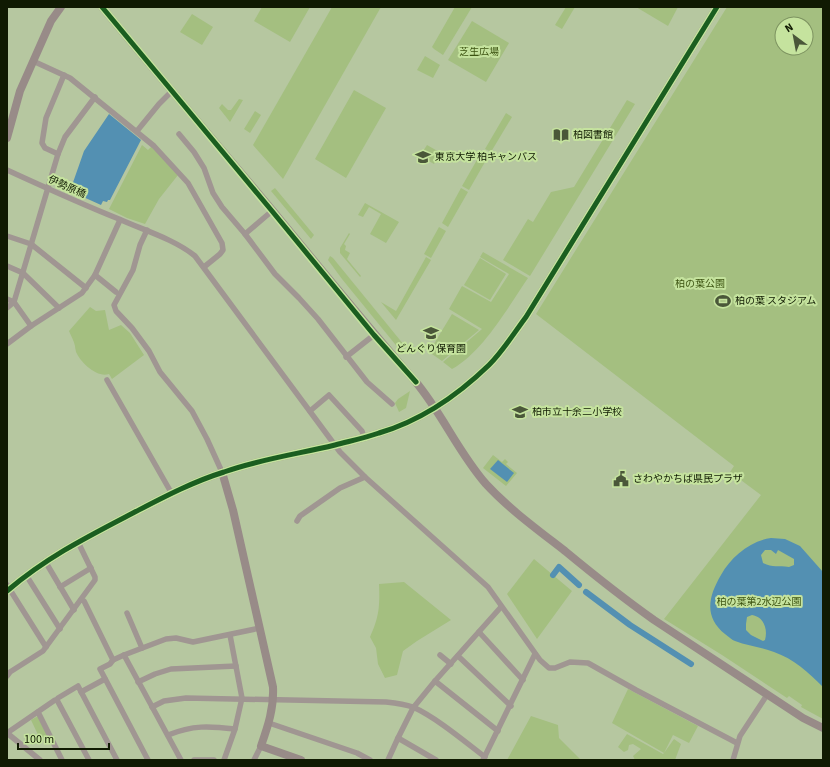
<svg xmlns="http://www.w3.org/2000/svg" width="830" height="767" font-family="'Source Sans 3','Noto Sans JP',sans-serif">
	<rect width="100%" height="100%" fill="#b6c7a0"/>
	<g fill="#a4bf80" fill-rule="evenodd">
		<path d="M262,7H310L290,42L254,21Z"/>
		<path d="M332,7H381L283,179L253,145Z"/>
		<path d="M455,7H472L443,55L434,49L432,47Z"/>
		<path d="M566,7H575L562,29L555,25Z"/>
		<path d="M636,7H678L668,26Z"/>
		<path d="M727,7H823V719L801,707L802,705L789,696L787,698L722,655L664,619L761,495L730,472L734,466L536,314ZM782,24H806V48H782Z"/>
		<path d="M192,14L213,27L202,45L180,32Z"/>
		<path d="M472,21L509,43L486,82L448,60Z"/>
		<path d="M425,56L440,65L433,78L417,70Z"/>
		<path d="M354,90L386,108L346,178L315,159Z"/>
		<path d="M239,99L243,100L230,122L219,108L222,104L228,110H231Z"/>
		<path d="M627,100L635,104L530,276L503,260L528,219L533,222L551,192L574,187Z"/>
		<path d="M255,111L261,115L250,133L244,129Z"/>
		<path d="M506,113L512,117L491,152L485,149Z"/>
		<path d="M142,145L148,150L152,146L178,175L159,199L145,224L127,218L109,209Z"/>
		<path d="M427,145L441,153L434,164L420,156Z"/>
		<path d="M478,158L485,162L469,190L462,186Z"/>
		<path d="M275,188L314,235L311,239L271,191Z"/>
		<path d="M461,188L468,192L448,227L442,223Z"/>
		<path d="M365,203L399,222L386,243L370,234L381,214L369,207L363,217L358,215Z"/>
		<path d="M439,227L446,231L431,258L424,254Z"/>
		<path d="M349,233L350,234L344,244L346,246L345,250L350,253L347,259L361,276L360,277L340,253V248Z"/>
		<path d="M483,252L528,278C508,307 483,352 452,369L443,362L482,329L449,309L462,286L491,302L509,274L480,257Z"/>
		<path d="M330,256L333,258L404,345L402,349H399L342,279L328,260Z"/>
		<path d="M426,257L431,260L396,320L381,302L396,311Z"/>
		<path d="M480,258L506,274L490,300L464,285Z"/>
		<path d="M90,307L96,311L105,310L109,330L121,325L130,333L144,355L112,379L109,374C97,378 81,363 76,352C76,351 75,348 75,346C74,341 71,336 69,331Z"/>
		<path d="M452,314L479,330L442,361L429,352Z"/>
		<path d="M410,391L406,408L399,412L395,403L398,399Z"/>
		<path d="M493,455L502,462L505,459L508,462L506,464L517,473L506,486L483,468Z"/>
		<path d="M534,559L572,591L537,639L507,594Z"/>
		<path d="M404,582L451,620L417,641L403,651L397,675L385,678L378,664L376,648L370,637C379,617 380,607 379,584Z"/>
		<path d="M628,689L698,726L689,743L673,735L664,753L674,739L681,744L675,760H653L651,759L635,760L633,756L641,749L633,744L629,745L628,750L624,752L618,747L627,734L663,754L664,753L612,723Z"/>
		<path d="M38,716L48,735L40,739L31,720Z"/>
		<path d="M531,716L558,725L559,738L581,760H507Z"/>
	</g>
	<g fill="#5390b2" fill-rule="evenodd">
		<path d="M109,114L141,140L110,200H108L107,202L103,201L101,205L70,191L84,151Z"/>
		<path d="M498,460L514,473L507,482L490,469Z"/>
		<path d="M771,538L785,539L800,546L823,572V687C808,672 794,659 774,652C761,647 748,646 735,641C732,640 729,637 725,634C704,617 708,597 721,575C731,557 750,541 771,538ZM765,550H771L776,554L778,550L794,559V565L789,567C778,565 773,568 763,563L761,555ZM752,615C764,617 768,629 765,640L763,641L751,635L746,630V624L747,617Z"/>
	</g>
	<g fill="none" stroke-linecap="round" stroke-linejoin="round">
		<g stroke="#5390b2" stroke-width="6">
			<path d="M553,575L559,567L579,585"/>
			<path d="M586,592L630,625L691,664"/>
		</g>
		<g stroke="#a09692" stroke-width="5.5">
			<path d="M33,61L70,78L154,146L188,183L222,243L223,250L220,254L204,267"/>
			<path d="M137,131L159,104L172,91"/>
			<path d="M179,134L194,152L204,168L213,193L222,207L245,234L275,274L299,298L318,319L367,382L392,404"/>
			<path d="M58,154L45,148L42,143L46,118L64,75"/>
			<path d="M7,170C44,187 81,204 119,219C143,230 174,239 195,256L340,452L365,477L488,587L540,660L549,668H555L570,662L588,663L636,690L737,743"/>
			<path d="M147,230L140,245L133,270L114,305L116,311L132,328L149,351L160,372L192,411L207,439L222,472"/>
			<path d="M245,234L272,211"/>
			<path d="M7,236L31,244L86,288"/>
			<path d="M7,266L23,273L59,308"/>
			<path d="M95,275L116,292"/>
			<path d="M7,299L14,302L31,326"/>
			<path d="M7,308L14,302L58,154L65,137L95,97"/>
			<path d="M7,344L31,326L82,293L95,275L120,220"/>
			<path d="M346,357L374,335"/>
			<path d="M107,380L172,494"/>
			<path d="M310,411L329,395L362,431L364,437"/>
			<path d="M297,521L300,516L340,488L365,477"/>
			<path d="M45,561L74,610"/>
			<path d="M26,575L60,629"/>
			<path d="M7,585L46,647"/>
			<path d="M60,587L91,568"/>
			<path d="M81,600L84,601L113,660"/>
			<path d="M127,613L142,648"/>
			<path d="M479,632L523,680"/>
			<path d="M124,655L181,760"/>
			<path d="M440,655L451,664"/>
			<path d="M458,656L511,706"/>
			<path d="M7,676L10,672L43,651L95,580V577L78,542"/>
			<path d="M138,682L155,674L171,669L236,666"/>
			<path d="M81,692L105,679"/>
			<path d="M57,700L89,760"/>
			<path d="M152,707L164,701L186,698L386,702C395,703 404,704 413,707C437,718 464,741 485,757"/>
			<path d="M38,712L62,760"/>
			<path d="M269,723L357,753L370,760"/>
			<path d="M498,731L435,681L501,607"/>
			<path d="M7,733L55,700H57L58,698L78,686L117,760"/>
			<path d="M7,733L40,760"/>
			<path d="M168,735C193,725 209,726 235,729"/>
			<path d="M398,738L413,708L435,681"/>
			<path d="M148,760L100,669L110,664L113,660L124,655L166,639L176,638L193,642L260,628"/>
			<path d="M194,760H214"/>
			<path d="M224,760L235,729L242,698L230,635"/>
			<path d="M254,760L261,746"/>
			<path d="M388,760L398,738L436,760"/>
			<path d="M483,760L535,654"/>
			<path d="M733,760L740,736L767,695"/>
		</g>
		<g stroke="#988b88" stroke-width="8">
			<path d="M102,7C158,75 216,143 273,211C320,268 366,325 415,381C442,413 458,452 486,484C509,509 538,530 565,551C594,575 623,598 654,620L803,718L823,728"/>
			<path d="M7,138L20,91L51,21L61,7"/>
			<path d="M222,472L233,510L273,687C274,708 268,726 261,746L301,760"/>
			<path d="M7,591C47,557 87,537 133,513C162,498 192,482 224,472C260,459 298,454 335,445C350,441 365,438 379,433C420,421 458,395 489,365C503,351 514,333 526,317L717,7"/>
		</g>
		<defs>
			<g id="cycleway">
				<path d="M102,7L272,211L374,335L416,382"/>
				<path d="M7,591C47,557 87,537 133,513C162,498 192,482 224,472C260,459 298,454 335,445C350,441 365,438 379,433C420,421 458,395 489,365C503,351 514,333 526,317L717,7"/>
			</g>
		</defs>
		<use href="#cycleway" stroke="#c5e39e" stroke-width="8"/>
		<use href="#cycleway" stroke="#1b5e20" stroke-width="5"/>
	</g>
	<defs>
		<symbol id="library-bare" viewBox="-9 -9 18 18"><path d="M-6-4Q-3-5.5-.7-3.5V5Q-3 3-6 4ZM6-4Q3-5.5 .7-3.5V5Q3 3 6 4Z" fill="#4a5739" stroke="#c5e39e" stroke-width="2.5" paint-order="stroke"/></symbol>
		<symbol id="university-bare" viewBox="-9 -9 18 18"><path d="M0-5L7-2L0 1L-7-2ZM-4 1L0 2.5L4 1V4Q0 6-4 4Z" fill="#4a5739" stroke="#c5e39e" stroke-width="2.5" paint-order="stroke"/></symbol>
		<symbol id="stadium-bare" viewBox="-9 -9 18 18"><path d="M0-5a6.5 5 0 1 0 0 10a6.5 5 0 1 0 0-10ZM-3.5-1.8h7v3.6h-7Z" fill="#4a5739" stroke="#c5e39e" stroke-width="2.5" paint-order="stroke"/></symbol>
		<symbol id="school-bare" viewBox="-9 -9 18 18"><path d="M0-5L7-2L0 1L-7-2ZM-4 1L0 2.5L4 1V4Q0 6-4 4Z" fill="#4a5739" stroke="#c5e39e" stroke-width="2.5" paint-order="stroke"/></symbol>
		<symbol id="civic-bare" viewBox="-9 -9 18 18"><path d="M-.6-6.5H3V-4.5H.6V-3L4-1V1h2V6H-6V1h2V-1L-.6-3ZM-1.2 2.5V6h2.4V2.5Z" fill="#4a5739" stroke="#c5e39e" stroke-width="2.5" paint-order="stroke"/></symbol>
	</defs>
	<g fill-rule="evenodd">
		<use href="#library-bare" x="550" y="124" width="22" height="22"/>
		<use href="#university-bare" x="412" y="146" width="22" height="22"/>
		<use href="#stadium-bare" x="712" y="290" width="22" height="22"/>
		<use href="#school-bare" x="420" y="322" width="22" height="22"/>
		<use href="#school-bare" x="509" y="401" width="22" height="22"/>
		<use href="#civic-bare" x="610" y="468" width="22" height="22"/>
	</g>
	<g text-anchor="middle" dominant-baseline="central" stroke-width="4" stroke-linejoin="round" paint-order="stroke">
		<g font-size="10" fill="#3c5311" stroke="#c5e39e">
			<text x="479" y="52">芝生広場</text>
			<text x="700" y="284">柏の葉公園</text>
			<text x="759" y="602">柏の葉第2水辺公園</text>
		</g>
		<g font-size="10" fill="#101a02" stroke="#c5e39e" text-anchor="start">
			<text x="573" y="135">柏図書館</text>
			<text x="435" y="157">東京大学 柏キャンパス</text>
			<text x="735" y="301">柏の葉 スタジアム</text>
			<text x="431" y="349" text-anchor="middle">どんぐり保育園</text>
			<text x="532" y="412">柏市立十余二小学校</text>
			<text x="633" y="479">さわやかちば県民プラザ</text>
		</g>
		<g font-size="10" fill="#101a02" stroke="#c5e39e">
			<text transform="translate(67 187) rotate(24)">伊勢原橋</text>
		</g>
	</g>
	<rect width="830" height="767" fill="none" stroke="#101a02" stroke-width="16"/>
	<g transform="translate(794 36) rotate(328)"><circle r="19" fill="#c5e39e" stroke="#7d9360"/>
	<path d="M0-3L7 15L0 10L-7 15Z" fill="#4a5739"/>
	<text y="-6" font-size="11" font-weight="bold" text-anchor="middle" fill="#101a02">N</text>
	</g>
	<path d="M18 743v6h91v-6" fill="none" stroke="#101a02" stroke-width="2"/>
	<text x="24" y="743" font-size="12" fill="#101a02" stroke="#c5e39e" stroke-width="3" paint-order="stroke">100 m</text>
</svg>
